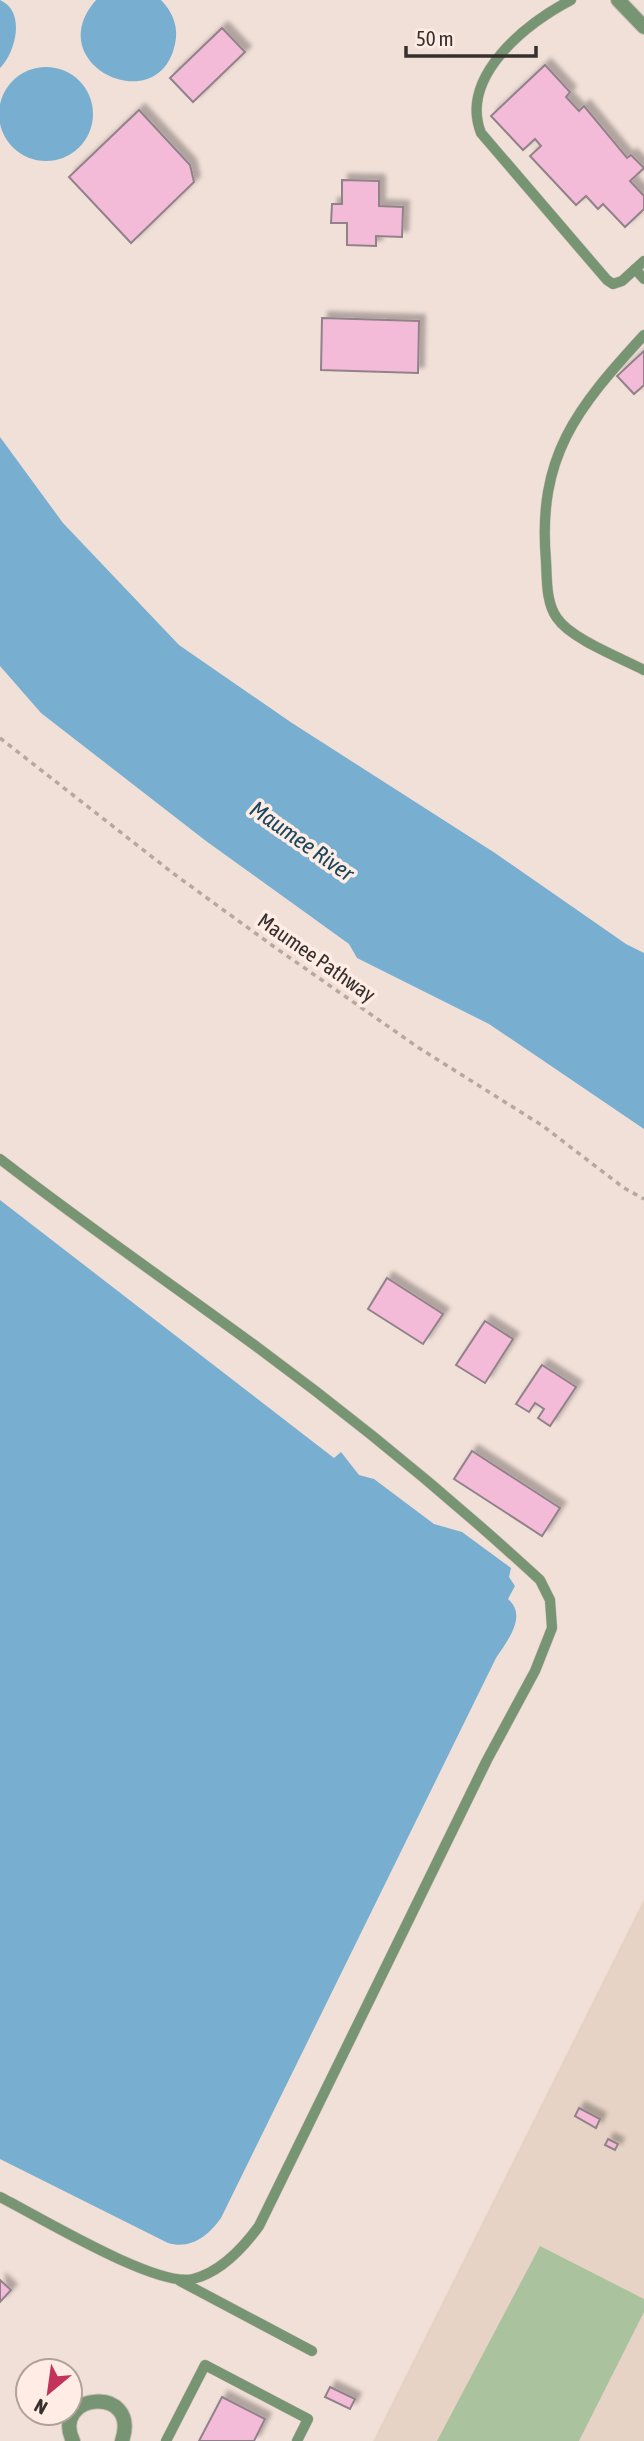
<svg xmlns="http://www.w3.org/2000/svg" width="644" height="2441" font-family="'Asap Condensed',sans-serif">
	<defs>
		<filter id="shadow"><feDropShadow dx="6" dy="-6" stdDeviation="2" flood-color="#0004"/></filter>
	</defs>
	<rect width="100%" height="100%" fill="#f1e0d8"/>
	<path fill="#e7d3c5" d="M644,1899V2441H373Z"/>
	<path fill="#abc29e" d="M540,2246L644,2299V2312L579,2441H437Z"/>
	<g fill="#78afd0">
		<path d="M0,0C26,11 16,52 0,68Z"/>
		<path d="M96,0H161C173,12 179,28 175,44C159,121 39,65 96,0Z"/>
		<circle cx="46" cy="114" r="47"/>
		<path d="M0,437L63,523L179,645L292,723L495,853L626,944L644,953V1129L489,1024L357,958L349,944L206,841L41,713L0,666Z"/>
		<path d="M0,1200L334,1458L341,1452L359,1475L374,1479L434,1524L462,1532L511,1568L509,1577L515,1586L508,1599C528,1616 507,1641 496,1658L221,2218C209,2235 191,2250 168,2243L0,2159Z"/>
	</g>
	<g fill="#f4bbd9" stroke="#91828a" stroke-width="2" filter="url(#shadow)">
		<path d="M222,28L245,52L193,102L170,78Z"/>
		<path d="M545,65L570,92L566,97L579,111L584,106L627,158L631,155L644,168L630,181L644,196V209L625,227L603,204L598,209L586,196L576,205L530,156L541,146L535,139L523,150L491,116Z"/>
		<path d="M139,110L190,165L194,182L131,243L69,177Z"/>
		<path d="M342,180L379,181V206L403,207L402,237L376,236V246L347,245V223H331L332,204H342Z"/>
		<path d="M322,318L419,321L418,373L321,370Z"/>
		<path d="M644,351V385L634,394L617,376Z"/>
		<path d="M387,1278L443,1314L423,1344L368,1309Z"/>
		<path d="M485,1321L513,1339L485,1383L456,1365Z"/>
		<path d="M542,1365L576,1387L550,1426L538,1418L544,1409L535,1403L529,1412L516,1404Z"/>
		<path d="M472,1451L560,1508L542,1536L454,1479Z"/>
		<path d="M579,2108L600,2119L596,2128L575,2116Z"/>
		<path d="M608,2139L618,2144L615,2150L605,2145Z"/>
		<path d="M0,2280L11,2290L0,2302Z"/>
		<path d="M330,2387L355,2399L350,2409L325,2397Z"/>
		<path d="M222,2397L265,2419L254,2441H199Z"/>
	</g>
	<g fill="none" stroke-linecap="round" stroke-linejoin="round">
		<defs>
			<g id="service">
				<path d="M571,0C526,23 459,77 481,133L607,280L613,284L622,281L644,261"/>
				<path d="M635,269L644,279"/>
				<path d="M644,335C577,408 537,456 546,561C547,580 546,603 557,618C571,639 621,658 644,670"/>
				<path d="M0,1159C84,1224 171,1284 257,1347C356,1420 450,1497 540,1580L550,1600L552,1628L535,1671L487,1760L259,2226C243,2248 221,2272 193,2279C156,2288 38,2216 0,2197"/>
				<path d="M180,2281L312,2351"/>
				<path d="M166,2441L205,2365L308,2419L297,2441"/>
			</g>
			<g id="minor">
				<path d="M618,0L644,27"/>
				<path d="M73,2441C50,2393 141,2384 122,2441"/>
			</g>
		</defs>
		<use href="#service" stroke="#ccbdb6" stroke-width="11"/>
		<use href="#minor" stroke="#ccbdb6" stroke-width="16"/>
		<path stroke="#b5a8a1" stroke-width="3.5" stroke-dasharray="5 5" stroke-linecap="butt" d="M0,738L174,874L273,946L419,1048L543,1126L624,1188L644,1199"/>
		<use href="#service" stroke="#779572" stroke-width="10"/>
		<use href="#minor" stroke="#779572" stroke-width="14"/>
	</g>
	<g text-anchor="middle" dominant-baseline="central" stroke-width="7" stroke-linejoin="round" paint-order="stroke">
		<g font-size="21" fill="#36302d" stroke="#ffede5">
			<text transform="translate(317 957) rotate(35)">Maumee Pathway</text>
		</g>
		<g font-size="23" font-style="italic" fill="#1a465e" stroke="#ffede5">
			<text transform="translate(302 841) rotate(35)">Maumee River</text>
		</g>
	</g>
	<g transform="translate(49 2392) rotate(209)"><circle r="33" fill="#ffede5" stroke="#afa19b" stroke-width="2"/>
	<path d="M0-5L12 26L0 18L-12 26Z" fill="#c3345a"/>
	<text y="-10" font-size="19" font-weight="bold" text-anchor="middle" fill="#36302d">N</text>
	</g>
	<path d="M406 46v10h130v-10" fill="none" stroke="#36302d" stroke-width="3.5"/>
	<text x="416" y="46" font-size="21" fill="#36302d" stroke="#ffede5" stroke-width="5" paint-order="stroke">50 m</text>
</svg>
